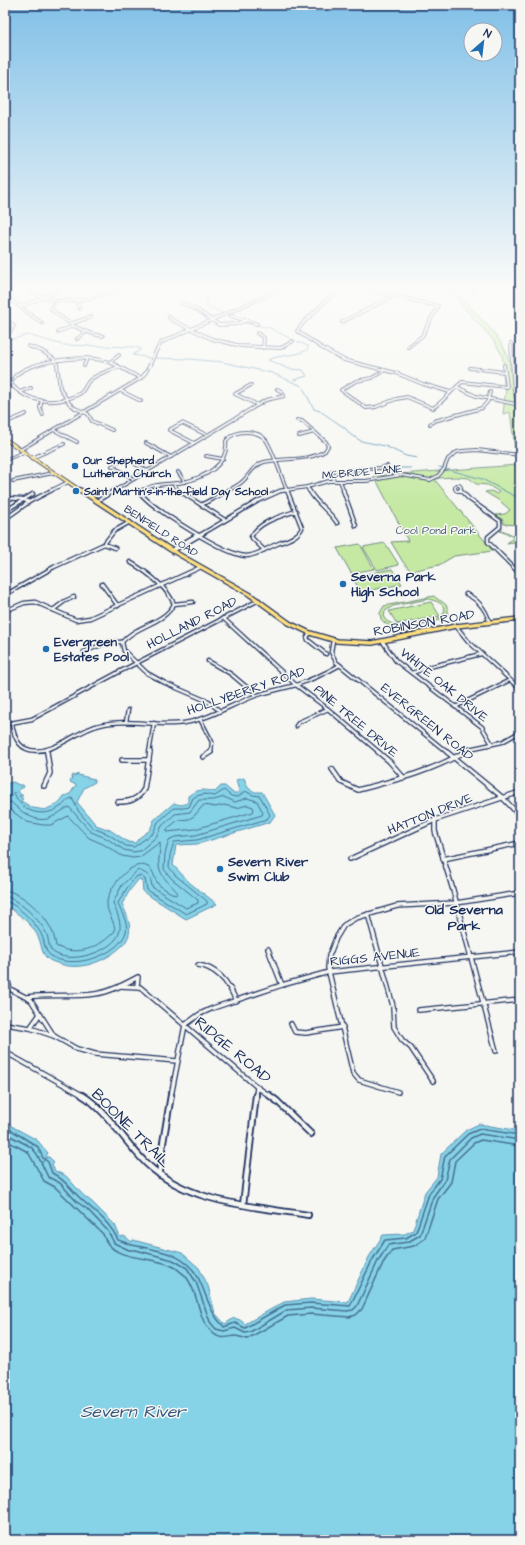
<svg xmlns="http://www.w3.org/2000/svg" width="525" height="1545" font-family="'Architects Daughter',sans-serif">
	<rect width="100%" height="100%" fill="#f6f6f2"/>
	<filter id="ink" filterUnits="userSpaceOnUse"><feTurbulence type="fractalNoise" baseFrequency=".025" numOctaves="2"/><feDisplacementMap in="SourceGraphic" scale="8" xChannelSelector="R" yChannelSelector="G"/><feConvolveMatrix kernelMatrix="1 2 1 2 8 2 1 2 1" color-interpolation-filters="sRGB"/></filter>
	<g filter="url(#ink)">
		<g fill="#c5e9a3" stroke="#708c80" fill-rule="evenodd">
			<path d="M448,290H454C472,311 501,333 509,360L520,440V541L507,543L514,537L500,531L502,530L515,536L518,531V525L504,524L502,519L496,515L505,514L510,510L500,501L485,492L491,491L497,494L499,492L488,485L476,484L469,478L455,477L439,478L435,480L493,551L454,556L439,565L411,571L403,562L391,542L408,541L374,476L517,465L510,412L503,414L506,388L504,385L503,372H505L502,355L494,341Z"/>
			<path d="M385,543L399,565L377,570L363,547Z"/>
			<path d="M360,544L374,569L351,573L337,548Z"/>
			<path d="M392,569L402,584L361,592L352,577Z"/>
			<path d="M434,596C439,602 450,602 448,614C442,623 404,630 394,627C388,626 384,623 381,619L380,613L384,606ZM428,599C436,601 443,602 445,611L441,617C427,622 394,632 384,618L385,611L393,606Z"/>
			<path d="M431,602L440,616L397,624L389,611Z"/>
		</g>
		<g fill="#86d2e6" stroke="#5b91b0">
			<path d="M78,773V775L94,779L95,782L84,788L77,802L96,825L110,830L128,842L135,843L139,838L150,830L154,820L174,803C179,805 184,806 188,802V796C197,789 204,789 215,792L221,786H225L233,793H238L239,791L236,780L244,778L248,788L255,792H262L275,815L270,822L198,844L176,845L173,865L190,883L217,904L186,919L143,892L142,881L139,879L130,890L122,904C129,919 135,933 122,946C105,962 79,972 57,963C54,962 50,961 47,958C41,952 42,946 39,939C33,923 17,914 5,904V794L7,792L5,791V784L13,782L19,785H23L24,787L20,789L18,792L23,796H19L23,799L21,801L33,808L45,810L59,803L64,796L70,794L76,785L70,782L73,775L75,776Z"/>
			<path d="M5,1121L13,1127L37,1140L48,1153L42,1163L47,1157H49L54,1162L52,1164L55,1171L66,1176L83,1195L92,1202L115,1225L120,1237L124,1236L132,1242L133,1240L182,1253L199,1268L208,1286L215,1313L225,1324L234,1318L240,1320L245,1324L284,1302L311,1299L348,1302L369,1257L383,1235L405,1234L413,1230L425,1192L437,1177L441,1154L466,1130L479,1124L520,1131V1540H5Z"/>
		</g>
		<g fill="none" stroke-linecap="round" stroke-linejoin="round">
			<g stroke="#467094" stroke-width="1">
				<path d="M5,798L9,797L14,792C20,812 43,819 60,807C66,804 64,801 72,798L79,812L93,828L108,834L126,846L134,847L153,833L158,822L174,808H184L189,807L193,798L196,796L204,794L215,796L224,790L231,796L238,797L245,791L253,795L260,796L270,815L267,819L197,840L174,842L170,855L169,867L175,875L207,901V904L186,914L147,890L145,879L141,876H137L127,888L118,903C120,912 129,922 126,932C119,956 70,971 50,955C44,950 45,942 42,936C38,925 17,904 5,901"/>
				<path d="M5,803L11,802C20,811 36,824 50,818C57,815 62,810 69,807L91,832L106,838L124,850L133,852L140,851L156,837L162,826L175,814L190,812L199,800H214L224,797L235,802L247,798L257,801L263,813L262,815L196,835L175,837L169,840L165,854L164,869L171,878L198,900V903L186,908L152,887C151,876 148,874 138,870L122,885L113,903C118,916 125,928 115,940C103,954 69,964 53,952C48,948 49,940 47,935C42,921 19,900 5,896"/>
				<path d="M204,805L215,807L224,805L237,808L247,805L253,807L254,810L253,812L195,829L167,832V829L178,820L189,819L194,816Z"/>
				<path d="M5,809H9L27,822L43,825H51L68,816L89,838L103,844L122,856L133,858L140,857L160,842C161,847 159,853 159,858C157,875 168,881 178,893L175,895C170,892 164,889 159,885C154,880 155,871 148,867C132,857 106,890 107,904C107,914 115,921 115,931C99,948 78,957 56,946C55,941 54,935 52,931C44,913 24,894 5,890"/>
			</g>
			<g stroke="#467094" stroke-width="1.5">
				<path d="M5,1126L38,1147L43,1158L48,1162L52,1173C67,1181 69,1188 80,1198C95,1212 109,1221 118,1240C123,1241 127,1244 132,1245C160,1250 190,1254 201,1284C208,1300 211,1314 224,1327L235,1323L245,1328L285,1305L311,1303L350,1306L373,1259L385,1240L406,1238L416,1232L429,1194L440,1179L445,1156L468,1134L480,1129L520,1135"/>
				<path d="M5,1133L31,1147L37,1154L48,1177L60,1183L77,1202L87,1209L108,1231L114,1243L129,1250H136L173,1260L187,1268L196,1282L210,1322L216,1329L224,1331L235,1328L245,1333L250,1332L287,1310L311,1308L347,1311L353,1310L357,1306L378,1261L388,1245L408,1242L420,1235L433,1197L445,1180L450,1159L471,1138L480,1134L520,1140"/>
				<path d="M5,1140L28,1152L44,1181L55,1187L103,1234C111,1264 154,1254 176,1268C179,1271 185,1274 187,1278C201,1297 196,1323 217,1336C223,1340 229,1336 235,1336C239,1336 243,1338 247,1339L288,1316L311,1314L349,1317L356,1315L362,1309L383,1263L392,1250L414,1246L425,1238L438,1199L451,1182L455,1161L474,1143L481,1140L520,1146"/>
			</g>
			<g stroke="#5b91b0" stroke-width="1">
				<path d="M214,290L207,298L206,305L222,313"/>
				<path d="M226,315L233,317"/>
				<path d="M246,323L270,328L295,341"/>
				<path d="M5,341L28,335L63,345L136,347L141,349L133,355L150,358"/>
				<path d="M154,358L189,359L222,362L272,373L302,386L314,409L320,411L345,428L351,435L361,441L385,446L406,456L417,458"/>
				<path d="M294,380L307,376L303,370L289,369L268,360C280,354 297,357 308,349V346L298,342"/>
				<path d="M439,467L443,468"/>
				<path d="M400,468H411"/>
				<path d="M446,469L482,479L520,499"/>
			</g>
			<defs>
				<g id="minor-far3">
					<path d="M27,290C60,309 86,300 120,290"/>
					<path d="M337,290L304,322L297,331L322,348L344,360L396,373L423,384L450,392"/>
					<path d="M367,290L438,306L422,336L408,347"/>
					<path d="M473,292L475,290"/>
					<path d="M5,296L42,323"/>
					<path d="M77,301L79,308"/>
					<path d="M54,302L51,307L52,310C68,323 82,333 103,336"/>
					<path d="M182,303L197,310L219,325L237,324L247,320"/>
					<path d="M20,307L61,290"/>
					<path d="M231,316L257,324"/>
					<path d="M169,317L172,320L212,339L241,346L281,348L293,341"/>
					<path d="M5,318L14,326L11,331L5,334"/>
					<path d="M342,322L394,296"/>
					<path d="M70,324L91,317"/>
					<path d="M58,332L73,326"/>
					<path d="M257,333L264,338L263,348"/>
					<path d="M77,339L85,333"/>
					<path d="M511,343L514,390"/>
					<path d="M28,346L42,351L54,359L57,364L60,388L69,403L75,408L88,414L92,421L112,430"/>
					<path d="M110,362L119,355"/>
					<path d="M84,366L87,358"/>
					<path d="M118,367C109,371 98,373 90,380C85,384 85,391 79,394C57,406 27,403 11,384C12,381 13,378 15,376C32,360 84,355 105,361C118,364 128,373 141,378"/>
					<path d="M470,368L505,372"/>
					<path d="M385,370L372,378L356,381L341,390L366,408L376,407L396,399L407,397L433,408C444,401 452,390 462,382L507,387L504,365"/>
					<path d="M251,385L235,394L258,405"/>
					<path d="M457,387L476,396L520,405"/>
					<path d="M514,390L518,403"/>
					<path d="M514,390L520,388"/>
					<path d="M121,391L141,401"/>
					<path d="M20,392L31,388"/>
					<path d="M42,400L40,408L43,415"/>
					<path d="M5,423L26,414"/>
					<path d="M430,424L434,421L482,408L488,401L490,392"/>
					<path d="M54,430L77,442"/>
					<path d="M299,436L314,432"/>
					<path d="M146,443L171,457"/>
					<path d="M194,443L169,430L182,423L207,435"/>
					<path d="M20,450L141,378C152,368 152,353 162,342L279,290"/>
					<path d="M206,456L223,459"/>
					<path d="M32,458L64,444"/>
					<path d="M5,460L24,452"/>
					<path d="M178,472L185,482"/>
					<path d="M134,479L112,466L126,459L148,471"/>
					<path d="M13,481L53,473"/>
					<path d="M334,481L331,472L380,468L387,466"/>
					<path d="M340,481L344,491"/>
					<path d="M174,485L179,491"/>
					<circle cx="458" cy="488" r="3"/>
					<path d="M307,487L309,491"/>
					<path d="M50,491L68,482"/>
					<path d="M114,491L266,400L284,396L281,391L277,389"/>
					<path d="M143,491C153,482 171,485 184,482C205,477 229,465 226,441C230,435 238,432 245,432C252,432 260,433 265,439C271,444 283,481 287,491"/>
					<path d="M227,491C233,488 239,485 243,481C250,474 254,465 264,462C284,457 307,462 325,451L328,446L326,442L302,421L297,420"/>
					<path d="M280,491L307,487L329,481H366L401,475L430,480L438,476L444,469L448,459L457,452L463,451L477,450L520,455"/>
				</g>
				<g id="minor-far2">
					<path d="M143,490L141,494C155,510 225,555 246,556C256,556 267,548 277,544C286,540 297,538 302,528L287,490"/>
					<path d="M178,490L225,520"/>
					<path d="M309,490C316,504 329,510 337,523"/>
					<path d="M343,490L356,526"/>
					<path d="M460,490L469,499L500,521V527L488,537V542L520,574"/>
					<path d="M5,498L22,499L29,502"/>
					<path d="M97,501L115,490"/>
					<path d="M201,505L229,490"/>
					<path d="M5,511L33,494"/>
					<path d="M5,519L29,502L52,490"/>
					<path d="M104,544L115,548"/>
					<path d="M171,550L195,536L200,535"/>
					<path d="M264,550L251,537C258,522 281,516 296,511"/>
					<path d="M173,551L258,501L280,491L287,490"/>
					<path d="M130,562C147,572 166,586 174,604C164,624 136,625 122,642L124,651L147,673L165,683L207,701L219,710"/>
					<path d="M102,584L118,606"/>
					<path d="M466,594C477,599 486,609 489,621"/>
					<path d="M5,595L54,567L104,544L114,531L130,522"/>
					<path d="M174,604L193,602"/>
					<path d="M53,610L65,601L74,597"/>
					<path d="M5,611L24,603L35,602L76,620L90,618L201,567"/>
					<path d="M223,618L296,685L328,709L380,753"/>
					<path d="M456,626L468,641L520,689"/>
					<path d="M310,633L307,637L308,640L326,654"/>
					<path d="M333,640L331,652L336,662L448,753"/>
					<path d="M383,642L396,661L482,727L492,744"/>
					<path d="M84,652L108,642H122"/>
					<path d="M208,661L231,674L256,695"/>
					<path d="M412,673L429,667L481,654"/>
					<path d="M455,707L510,680"/>
					<path d="M200,719L212,742L211,752L209,753"/>
					<path d="M126,722L128,710"/>
					<path d="M5,724L32,719L119,672L259,600"/>
					<path d="M12,724C14,735 17,747 30,750C55,755 76,730 100,725C128,718 156,727 184,723C209,719 231,705 255,696C268,691 282,689 296,685C311,680 326,673 340,665"/>
					<path d="M296,726L299,722L328,709"/>
					<path d="M46,750L47,753"/>
					<path d="M149,753L154,723"/>
					<path d="M463,753L469,749L502,742L520,732"/>
				</g>
				<g id="minor-far1">
					<path d="M378,752L389,761L404,778"/>
					<path d="M447,752L502,797L520,816"/>
					<path d="M203,757L211,752"/>
					<path d="M122,760H149"/>
					<path d="M332,769L341,782L358,790C395,780 431,772 464,752"/>
					<path d="M44,786L50,773L47,752"/>
					<path d="M118,802C129,802 138,800 144,789L150,752"/>
					<path d="M435,820V831L453,890L496,1051"/>
					<path d="M350,859L435,820L520,792"/>
					<path d="M443,859L520,843"/>
					<path d="M368,914L393,1006L394,1027L402,1040L411,1048L433,1081"/>
					<path d="M268,949L282,985"/>
					<path d="M5,952L7,960L8,982L10,989L31,1000L54,1036"/>
					<path d="M198,965C218,968 229,983 236,1001"/>
					<path d="M120,986L140,987L257,1087L270,1096"/>
					<path d="M27,997C50,994 73,997 95,994C110,992 125,984 138,977L137,986"/>
					<path d="M419,1010L520,1000"/>
					<path d="M5,1024L30,1028L54,1036L77,1049L95,1054L177,1061"/>
					<path d="M291,1024L295,1032L306,1033L343,1027"/>
					<path d="M30,1028L40,1014"/>
					<path d="M5,1052L84,1096"/>
					<path d="M398,1092L359,1080L353,1073L328,968L329,956L336,938L344,925L356,918L397,906L456,903L520,893"/>
					<path d="M171,1096L185,1025L200,1014L213,1008L282,985L329,972L520,952"/>
					<path d="M256,1096L257,1087"/>
				</g>
				<g id="minor">
					<path d="M82,1095C106,1109 126,1144 147,1164C190,1204 253,1206 308,1215"/>
					<path d="M269,1095L277,1101L311,1134"/>
					<path d="M160,1175V1161L171,1095"/>
					<path d="M243,1205L256,1095"/>
				</g>
				<path id="major-far1" d="M5,439L81,491"/>
				<path id="major" d="M80,490L171,550L249,594L289,623L310,633L337,641L372,643L456,626L520,619"/>
			</defs>
			<use href="#minor-far3" stroke="#1b2f5e" stroke-width="4"/>
			<use href="#minor-far2" stroke="#1b2f5e" stroke-width="5"/>
			<use href="#minor-far1" stroke="#1b2f5e" stroke-width="6"/>
			<use href="#minor" stroke="#1b2f5e" stroke-width="8"/>
			<use href="#major-far1" stroke="#1b2f5e" stroke-width="4.5"/>
			<use href="#major" stroke="#1b2f5e" stroke-width="6"/>
			<use href="#minor-far3" stroke="#f6f6f2" stroke-width="2"/>
			<use href="#minor-far2" stroke="#f6f6f2" stroke-width="2.5"/>
			<use href="#minor-far1" stroke="#f6f6f2" stroke-width="3.5"/>
			<use href="#minor" stroke="#f6f6f2" stroke-width="4.5"/>
			<use href="#major-far1" stroke="#ffdf80" stroke-width="2.5"/>
			<use href="#major" stroke="#ffdf80" stroke-width="3.5"/>
		</g>
	</g>
	<linearGradient id="sky" x2="0" y2="1"><stop stop-color="#81c0e7"/><stop offset="0.57" stop-color="#fbfbf9"/><stop offset="1" stop-color="#fbfbf9" stop-opacity="0"/></linearGradient>
	<rect width="525" height="507" fill="url(#sky)"/>
	<g fill="#1f6fb2" stroke="#f6f6f2" stroke-width="1.5">
		<circle cx="75" cy="466" r="4"/>
		<circle cx="76" cy="491" r="4"/>
		<circle cx="343" cy="584" r="4"/>
		<circle cx="46" cy="649" r="4"/>
		<circle cx="220" cy="869" r="4"/>
	</g>
	<g text-anchor="middle" dominant-baseline="central" stroke-width="3" stroke-linejoin="round" paint-order="stroke">
		<g font-size="11" font-weight="bold" fill="#1b2f5e" stroke="#f6f6f2" text-anchor="start">
			<text x="83" y="460">Our Shepherd<tspan x="83" dy="13">Lutheran Church</tspan></text>
			<text x="84" y="491">Saint Martin's-in-the-field Day School</text>
		</g>
		<g font-size="11" fill="#1b2f5e" stroke="#f6f6f2">
			<text transform="translate(362 472) rotate(-5)">MCBRIDE LANE</text>
			<text transform="translate(161 531) rotate(33)">BENFIELD ROAD</text>
		</g>
		<g font-size="11" fill="#3d546c" stroke="#f6f6f2">
			<text x="436" y="530">Cool Pond Park</text>
		</g>
		<g font-size="13" font-weight="bold" fill="#1b2f5e" stroke="#f6f6f2" text-anchor="start">
			<text x="351" y="577">Severna Park<tspan x="351" dy="15">High School</tspan></text>
			<text x="54" y="642">Evergreen<tspan x="54" dy="15">Estates Pool</tspan></text>
			<text x="228" y="862">Severn River<tspan x="228" dy="15">Swim Club</tspan></text>
		</g>
		<g font-size="13" fill="#1b2f5e" stroke="#f6f6f2">
			<text transform="translate(192 623) rotate(-27)">HOLLAND ROAD</text>
			<text transform="translate(424 623) rotate(-10)">ROBINSON ROAD</text>
			<text transform="translate(444 685) rotate(39)">WHITE OAK DRIVE</text>
			<text transform="translate(246 691) rotate(-19)">HOLLYBERRY ROAD</text>
			<text transform="translate(356 721) rotate(40)">PINE TREE DRIVE</text>
			<text transform="translate(427 722) rotate(39)">EVERGREEN ROAD</text>
			<text transform="translate(430 814) rotate(-22)">HATTON DRIVE</text>
			<text transform="translate(375 957) rotate(-6)">RIGGS AVENUE</text>
		</g>
		<g font-size="14" font-weight="bold" fill="#1b2f5e" stroke="#f6f6f2">
			<text x="464" y="910">Old Severna<tspan x="464" dy="16">Park</tspan></text>
		</g>
		<g font-size="16" fill="#1b2f5e" stroke="#f6f6f2">
			<text transform="translate(233 1050) rotate(40)">RIDGE ROAD</text>
			<text transform="translate(131 1128) rotate(45)">BOONE TRAIL</text>
		</g>
		<g font-size="17" font-style="italic" fill="#365880" stroke="#f6f6f2">
			<text x="133" y="1412">Severn River</text>
		</g>
	</g>
	<rect width="525" height="1545" fill="none" stroke="#f6f6f2" stroke-width="20"/>
	<rect x="10" y="10" width="505" height="1525" fill="none" stroke="#1b2f5e" stroke-width="1.5" filter="url(#ink)"/>
	<g transform="translate(483 42) rotate(28)"><circle r="19" fill="#f6f6f2" stroke="#9ea6b7"/>
	<path d="M0-3L7 15L0 10L-7 15Z" fill="#1f6fb2"/>
	<text y="-6" font-size="11" font-weight="bold" text-anchor="middle" fill="#1b2f5e">N</text>
	</g>
</svg>
